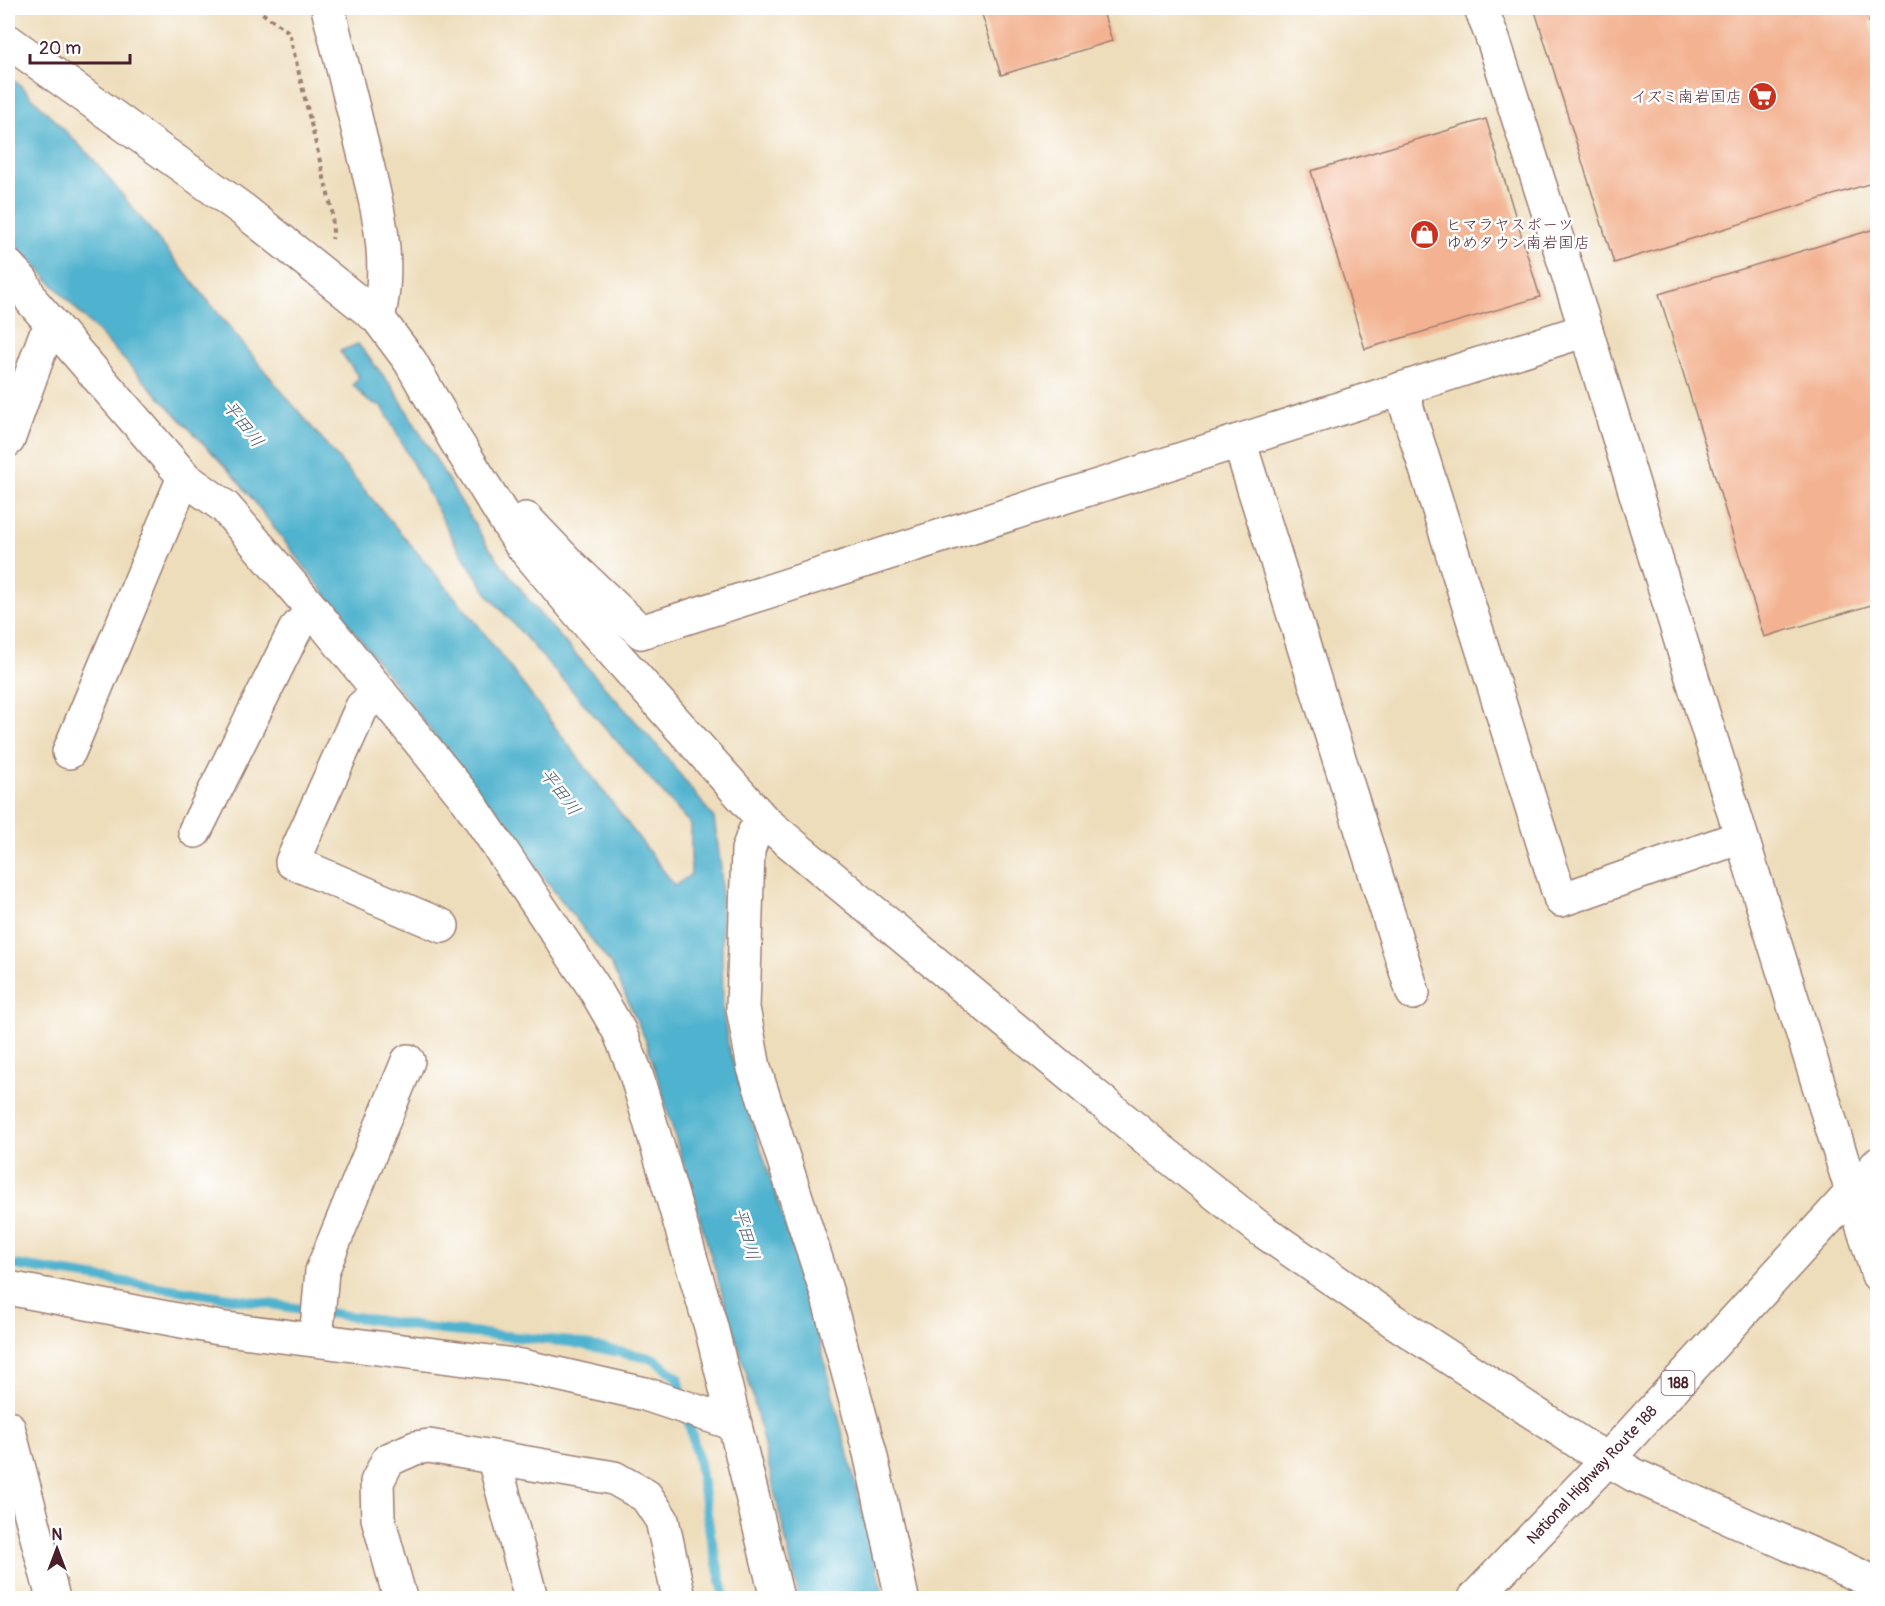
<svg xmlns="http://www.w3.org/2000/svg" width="1885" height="1606" font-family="Pangolin,'Klee One',sans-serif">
	<rect width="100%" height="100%" fill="#fff"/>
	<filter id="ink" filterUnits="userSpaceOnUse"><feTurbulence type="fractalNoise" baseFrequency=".0167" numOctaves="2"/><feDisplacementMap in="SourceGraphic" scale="12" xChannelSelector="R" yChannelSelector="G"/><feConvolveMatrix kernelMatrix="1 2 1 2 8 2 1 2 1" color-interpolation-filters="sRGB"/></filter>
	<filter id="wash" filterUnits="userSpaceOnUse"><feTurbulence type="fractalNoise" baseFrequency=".008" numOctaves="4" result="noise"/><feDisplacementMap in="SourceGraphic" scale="24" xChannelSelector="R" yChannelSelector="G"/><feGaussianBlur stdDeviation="1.35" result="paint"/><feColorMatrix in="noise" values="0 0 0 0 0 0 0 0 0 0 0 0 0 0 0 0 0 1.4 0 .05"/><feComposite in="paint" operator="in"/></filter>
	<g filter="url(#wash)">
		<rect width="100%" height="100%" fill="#edb"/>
		<path fill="#4fb2ce" stroke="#4c687c" stroke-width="1.5" d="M8,73L93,159L273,381L478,625L675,886L691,874V825L489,596L455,543L382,406L368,401L353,385L359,377L340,351L358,344L393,388L487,545L538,612L661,750L714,818L721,867L723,1012L729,1049L808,1296L884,1598H799L751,1389L647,1043L612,966L236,478L8,237Z"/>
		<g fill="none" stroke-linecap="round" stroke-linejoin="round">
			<path stroke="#4fb2ce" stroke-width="10" d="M8,1264L440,1330L571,1342L654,1359L678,1378L699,1464L710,1533L725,1598"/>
		</g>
		<g id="blocks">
			<g fill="#f3b291">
				<path d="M980,8H1102L1112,41L1001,75Z"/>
				<path d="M1534,8H1878V19L1869,21L1878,50V181L1614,263Z"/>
				<path d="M1486,119L1540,297L1365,349L1311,171Z"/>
				<path d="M1878,228V603L1764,637L1659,294Z"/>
			</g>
		</g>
	</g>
	<g filter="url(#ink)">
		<use href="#blocks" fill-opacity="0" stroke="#9c7e73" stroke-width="1.5"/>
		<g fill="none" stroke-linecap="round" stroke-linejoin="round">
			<defs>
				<g id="minor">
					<path d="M328,8C338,49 349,91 359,133C374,193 394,256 378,318"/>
					<path d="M1481,8L1494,42L1586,330L1702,710L1878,1275"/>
					<path d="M8,41L242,209L378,318L410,361L456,441L520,543L590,626L764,821L1158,1148L1263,1231L1395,1322L1583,1445L1634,1475L1878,1584"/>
					<path d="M8,266L22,281L32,301L186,479L225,507L313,610L468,801L593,986L619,1031L635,1071L711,1327L777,1598"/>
					<path d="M1401,389L1561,900L1741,837"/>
					<path d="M8,440L44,339L53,326"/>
					<path d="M1239,441L1413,993"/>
					<path d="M526,519L570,565L641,632L1586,330"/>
					<path d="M380,692L362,707L292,862L442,926"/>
					<path d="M69,752L179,489L186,479"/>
					<path d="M764,821L754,833L748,850L743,1008L754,1068L826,1290L870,1453L902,1598"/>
					<path d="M195,831L295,630L313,610"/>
					<path d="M8,1288L219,1328L522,1366L645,1394L735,1424"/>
					<path d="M316,1340L322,1271L408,1061"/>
					<path d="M8,1427L53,1598"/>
					<path d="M494,1459L531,1598"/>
					<path d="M400,1598L378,1518L377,1482L388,1460L415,1448L429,1446L614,1478L646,1496L662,1520L679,1598"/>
				</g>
				<path id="highway" d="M1475,1598L1608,1459L1878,1164"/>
			</defs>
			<use href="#minor" stroke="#9c7e73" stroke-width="36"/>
			<use href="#highway" stroke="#9c7e73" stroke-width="36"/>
			<path stroke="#9c7e73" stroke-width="4" stroke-dasharray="4.5 4.5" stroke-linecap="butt" d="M255,8L289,32L332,211L333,234L332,239"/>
			<use href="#minor" stroke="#fff" stroke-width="33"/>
			<use href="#highway" stroke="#fff" stroke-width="33"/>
		</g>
	</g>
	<defs>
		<symbol id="supermarket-disc" viewBox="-11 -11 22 22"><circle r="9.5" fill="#c8321e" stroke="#fff"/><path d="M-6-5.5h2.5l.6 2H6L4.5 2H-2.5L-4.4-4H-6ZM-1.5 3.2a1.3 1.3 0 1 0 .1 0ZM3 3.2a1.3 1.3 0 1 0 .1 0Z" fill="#fff"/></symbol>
		<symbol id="shop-disc" viewBox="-11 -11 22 22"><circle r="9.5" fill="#c8321e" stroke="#fff"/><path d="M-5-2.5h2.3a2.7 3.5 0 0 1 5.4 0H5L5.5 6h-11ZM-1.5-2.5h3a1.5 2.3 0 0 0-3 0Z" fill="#fff"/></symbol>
	</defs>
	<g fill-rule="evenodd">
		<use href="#supermarket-disc" x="1746" y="80" width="33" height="33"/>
		<use href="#shop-disc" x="1408" y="218" width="33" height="33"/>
	</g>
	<g text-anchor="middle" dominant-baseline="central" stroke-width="5" stroke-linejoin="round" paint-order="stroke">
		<rect fill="#fff" stroke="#80626b" stroke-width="1.5" x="1661.5" y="1371" width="33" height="24" rx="4.5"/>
		<g font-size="15" font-weight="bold" fill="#4a1f2b">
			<text x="1678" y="1383">188</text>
		</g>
		<g font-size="16" fill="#4a1f2b" stroke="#fff" text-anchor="end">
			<text x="1742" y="97">イズミ南岩国店</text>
			<text x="1446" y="225" text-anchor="start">ヒマラヤスポーツ<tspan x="1446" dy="18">ゆめタウン南岩国店</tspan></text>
		</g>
		<g font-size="16" fill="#4a1f2b" stroke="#fff">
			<text transform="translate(1592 1475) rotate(-47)">National Highway Route 188</text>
		</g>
		<g font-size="18" font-style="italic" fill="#4c5a6c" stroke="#fff">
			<text transform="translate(243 424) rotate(52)">平田川</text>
			<text transform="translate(560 792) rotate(53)">平田川</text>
			<text transform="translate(746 1234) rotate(74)">平田川</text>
		</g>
	</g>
	<rect width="1885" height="1606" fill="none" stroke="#fff" stroke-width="30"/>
	<g transform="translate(57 1549)" stroke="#ffffff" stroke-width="4.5" paint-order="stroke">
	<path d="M0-4.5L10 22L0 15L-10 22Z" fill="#4a1f2b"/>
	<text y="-9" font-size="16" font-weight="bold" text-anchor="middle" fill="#4a1f2b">N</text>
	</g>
	<path d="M30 54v9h100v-9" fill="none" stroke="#4a1f2b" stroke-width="3"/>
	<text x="39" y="54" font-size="18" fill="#4a1f2b" stroke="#ffffff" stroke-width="4.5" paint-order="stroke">20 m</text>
</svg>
